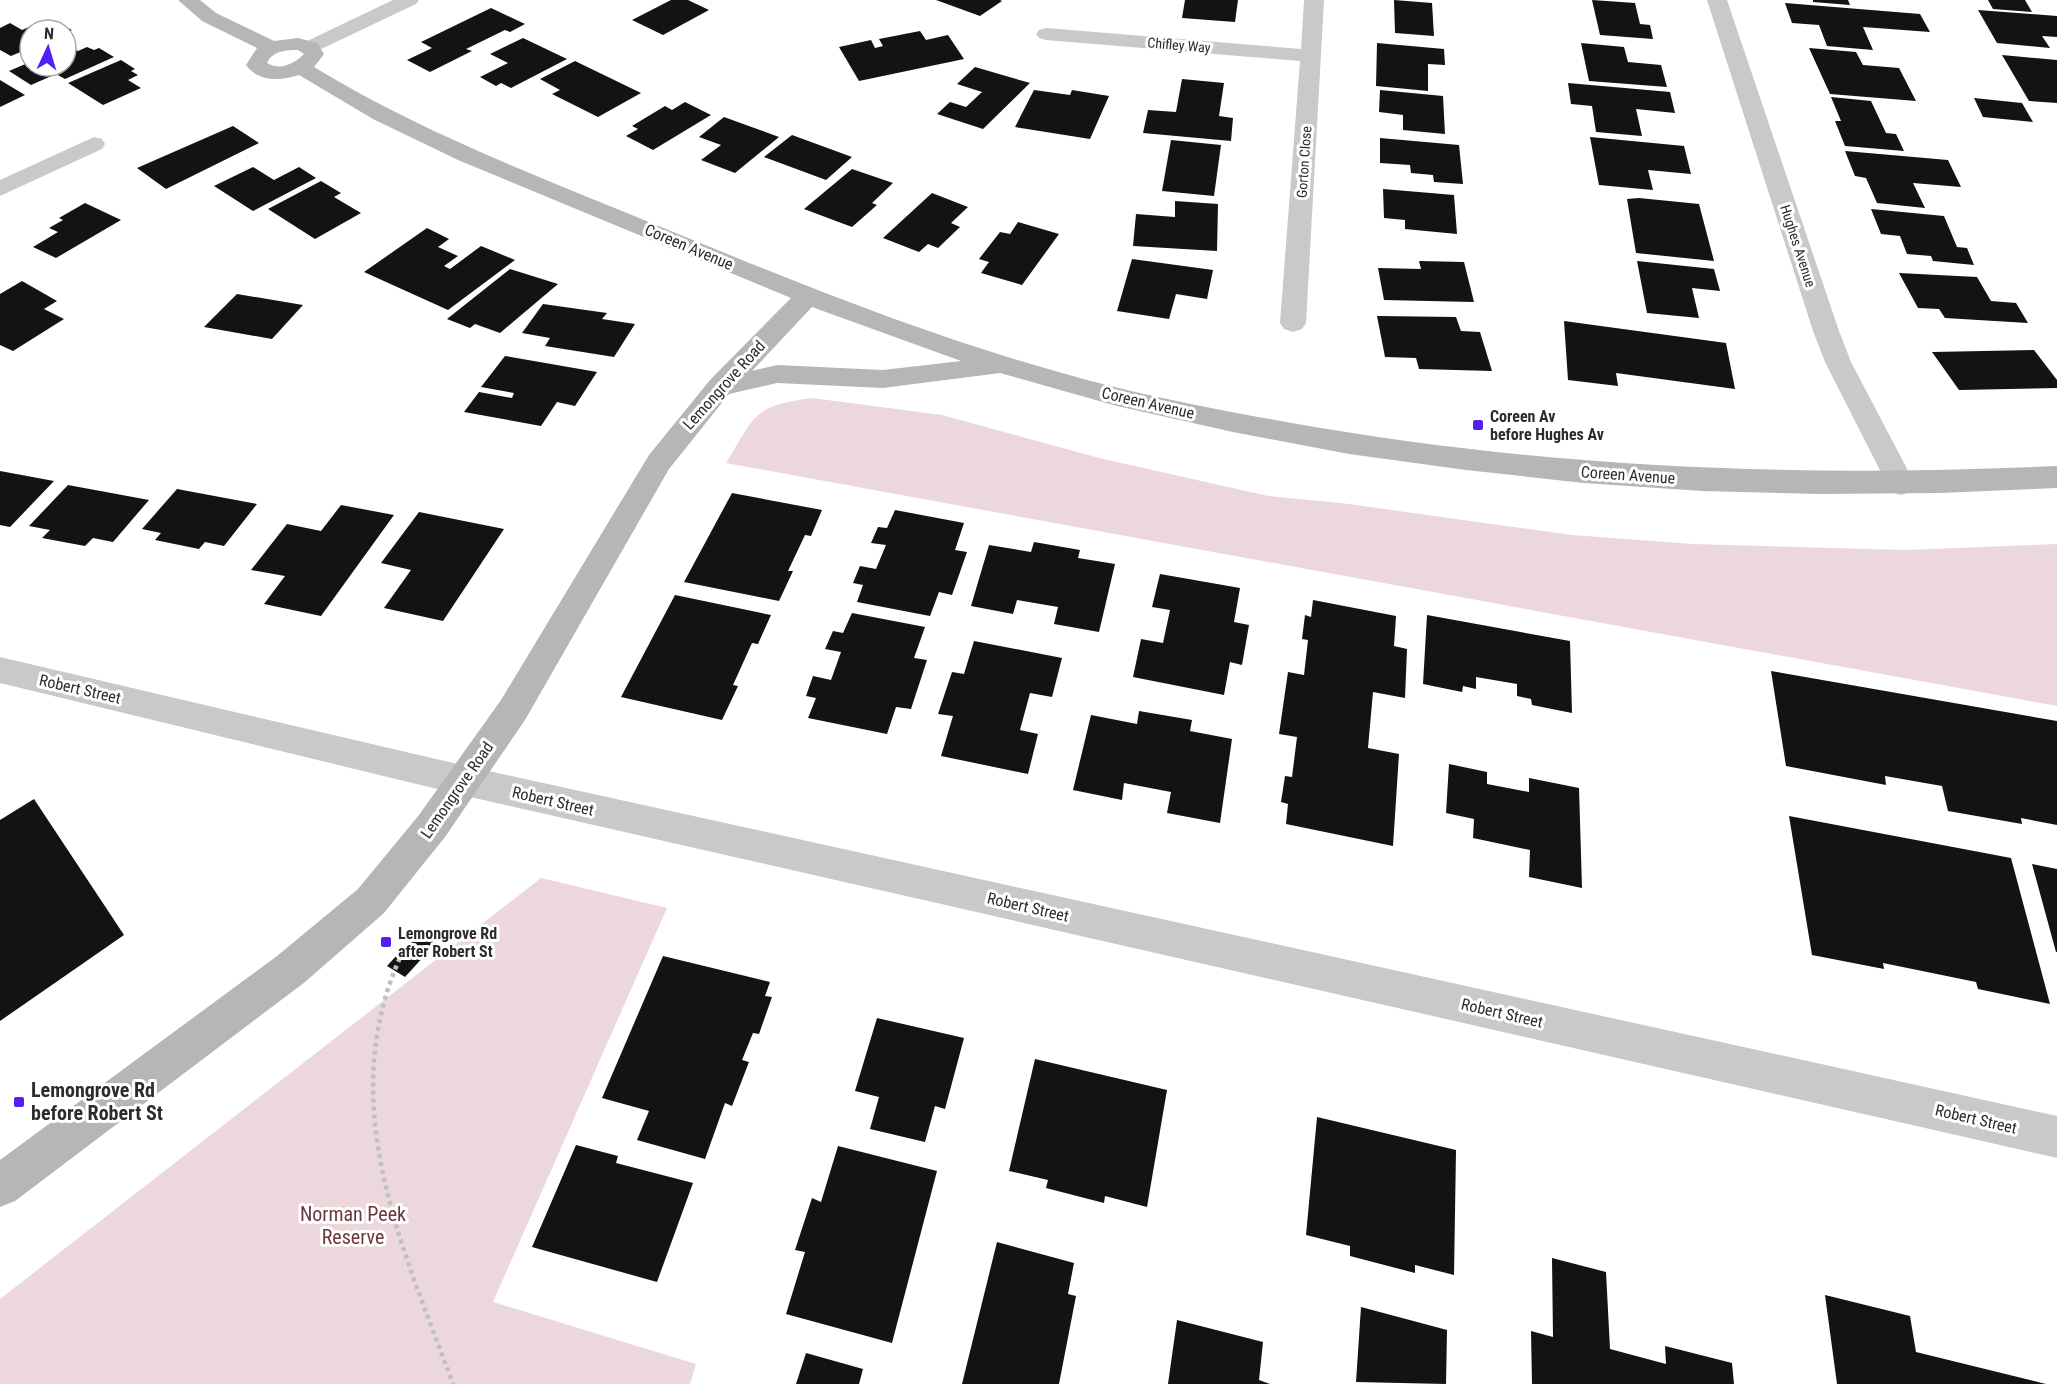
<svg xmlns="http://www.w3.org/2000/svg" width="2057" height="1384" font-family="'Roboto Condensed',sans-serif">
	<rect width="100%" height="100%" fill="#fff"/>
	<g fill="#ebd7dc">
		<path d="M812,398L942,415L1099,458L1268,496L1341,503L1572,535L1692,544L1905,550L2057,544V706L726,463C756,415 752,406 812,398Z"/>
		<path d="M541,878L667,908L493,1302L696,1364L690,1384H0V1299Z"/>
	</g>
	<g fill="#131313">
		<path d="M671,0H688L709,10L663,35L632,20Z"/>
		<path d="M936,0H1000L1002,1L980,16Z"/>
		<path d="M1185,0H1238L1235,22L1182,18Z"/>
		<path d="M1394,0L1432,3L1434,36L1395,33Z"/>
		<path d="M1592,0L1635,3L1640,24L1650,25L1653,39L1600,35Z"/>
		<path d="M1813,0H1848L1850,5L1813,2Z"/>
		<path d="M1988,0H2025L2032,12L1993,9Z"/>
		<path d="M1785,3L1920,14L1930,32L1863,27L1873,50L1827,46L1819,25L1792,23Z"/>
		<path d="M491,8L525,24L510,32L505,30L466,49L472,51L430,72L407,60L432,48L421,42Z"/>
		<path d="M1978,10L2057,16V37L2042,36L2050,48L1997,43Z"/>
		<path d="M43,21L51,26L58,23L72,30L66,33V30H30V48L11,56L0,50V28L10,23L22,30Z"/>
		<path d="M920,31L926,40L948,35L964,59L859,81L839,47L871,40L875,48L883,46L879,39Z"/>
		<path d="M523,38L567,59L511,88L501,83L496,86L480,77L508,63L490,54Z"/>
		<path d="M1377,43L1444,49L1445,65L1428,64V91L1376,86Z"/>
		<path d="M1581,43L1624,47L1628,62L1661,65L1667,87L1589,81Z"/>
		<path d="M66,44L78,51L87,47L94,50L99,48L114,57L65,79L56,74L31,85L9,71L30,62V66H66Z"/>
		<path d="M1809,48L1856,52L1863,65L1899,68L1916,101L1830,94Z"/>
		<path d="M2002,55L2057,60V103L2029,101Z"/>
		<path d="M121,60L135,69L131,71L138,75L128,80L141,88L103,105L68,83Z"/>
		<path d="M575,61L641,93L598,117L552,94L560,90L540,79Z"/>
		<path d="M975,67L1030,83L983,129L937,114L950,102L966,107L982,92L957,84Z"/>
		<path d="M1182,79L1224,83L1219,116L1233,118L1231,141L1143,133L1148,110L1176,112Z"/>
		<path d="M0,80L25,95L0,107Z"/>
		<path d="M1568,83L1670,92L1675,113L1636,109L1642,136L1596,132L1592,106L1571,104Z"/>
		<path d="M1034,90L1070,95L1072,90L1109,96L1090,139L1015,127Z"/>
		<path d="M1380,90L1443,96L1445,134L1403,130V115L1379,112Z"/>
		<path d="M1831,97L1871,101L1886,133L1896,134L1904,151L1845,146L1835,121H1841Z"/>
		<path d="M1974,98L2022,103L2033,122L1983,117Z"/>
		<path d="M685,102L711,115L653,150L626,136L638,129L632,126L665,106L672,110Z"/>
		<path d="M724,117L779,137L735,173L701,160L721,145L699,137Z"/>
		<path d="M233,126L259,143L166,189L137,168Z"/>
		<path d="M792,135L852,157L826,180L764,157Z"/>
		<path d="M1590,137L1684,146L1691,174L1648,170L1653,190L1599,185Z"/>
		<path d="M1380,138L1459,145L1463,184L1434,182L1433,175L1411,173L1410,165L1380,163Z"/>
		<path d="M1171,140L1221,145L1214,196L1162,191Z"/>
		<path d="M1845,151L1948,160L1961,187L1913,183L1925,208L1877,203L1866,178L1855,176Z"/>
		<path d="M253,167L274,180L299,167L316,178L253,211L214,186Z"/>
		<path d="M852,169L893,183L872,203L877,205L852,227L804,209Z"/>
		<path d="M321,181L341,193L334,197L361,213L315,239L268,209Z"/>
		<path d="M1383,189L1454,195L1457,234L1405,229V220L1384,218Z"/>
		<path d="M932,193L968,207L951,223L960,227L938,248L928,244L919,252L883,238Z"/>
		<path d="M1639,198L1699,204L1714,261L1636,253L1627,199Z"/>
		<path d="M1175,201L1218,204L1217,251L1133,246L1136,214L1175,217Z"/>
		<path d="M85,203L121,220L56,258L33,247L58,232L49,228L63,220L59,218Z"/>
		<path d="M1871,209L1944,216L1957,247L1967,248L1974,265L1933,261L1931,256L1907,254L1900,236L1881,234Z"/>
		<path d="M1018,222L1059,234L1022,285L981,273L989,262L979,259L1000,232L1010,234Z"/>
		<path d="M427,228L449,239L438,247L458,256L444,266L450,269L481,246L515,260L448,310L364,272Z"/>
		<path d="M1132,259L1213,270L1207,299L1176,294L1169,319L1117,311Z"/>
		<path d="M1419,261L1464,262L1474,302L1384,300L1378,268L1421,269Z"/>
		<path d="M1637,261L1714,269L1720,291L1692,288L1699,318L1647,313Z"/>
		<path d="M510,269L558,284L500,333L475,324L470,328L447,319Z"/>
		<path d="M1899,273L1977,277L1991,301L2016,303L2028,323L1945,318L1939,309L1918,308Z"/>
		<path d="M22,281L57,301L44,309L64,319L13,351L0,345V294Z"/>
		<path d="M237,294L303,305L272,339L204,327Z"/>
		<path d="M543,304L607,313L602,319L635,324L614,357L545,346L550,338L522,333Z"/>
		<path d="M1377,316L1456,317L1461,331L1480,332L1492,371L1419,369L1416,358L1385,357Z"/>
		<path d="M1564,321L1726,343L1735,389L1616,373L1618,386L1568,380Z"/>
		<path d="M2034,350L2057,380V388L1959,390L1932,352Z"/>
		<path d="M505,356L597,372L575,406L557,402L541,426L464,412L479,392L512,398L514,393L481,387Z"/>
		<path d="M0,471L54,481L10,527L0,525Z"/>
		<path d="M68,485L149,500L113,542L93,538L85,546L42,538L50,530L29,526Z"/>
		<path d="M177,489L257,504L224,546L205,542L199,549L155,540L161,533L142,529Z"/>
		<path d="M732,493L822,510L811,536L805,535L788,571H793L779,601L684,582Z"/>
		<path d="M341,505L394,515L321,616L264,604L285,576L251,570L287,524L321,531Z"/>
		<path d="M895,510L964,523L955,550L967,552L952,595L939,592L930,616L857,602L863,585L853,583L860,566L876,569L886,545L871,543L878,527L887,528Z"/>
		<path d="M419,512L504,529L443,621L384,608L411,570L381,563Z"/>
		<path d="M1034,542L1080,550L1078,558L1115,564L1099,632L1054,624L1058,607L1017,600L1013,614L971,606L989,545L1031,552Z"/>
		<path d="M1160,574L1240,588L1234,622L1249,625L1242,665L1230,662L1224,695L1133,677L1141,639L1163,643L1170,610L1152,607Z"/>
		<path d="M675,595L771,615L758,644L752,643L733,685L738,686L722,720L621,697Z"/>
		<path d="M1313,600L1396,616L1394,646L1407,649L1405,698L1373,692L1368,748L1399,754L1393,846L1286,824L1288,804L1281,802L1285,776L1292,777L1297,737L1279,734L1288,672L1304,675L1308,640L1302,639L1305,615L1311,617Z"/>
		<path d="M852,613L925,627L914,658L927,660L911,709L896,707L887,734L808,718L816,698L806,696L813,676L831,680L841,652L825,649L833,631L843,633Z"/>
		<path d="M1427,615L1570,641L1572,713L1532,705L1531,699L1517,696V684L1476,677V689L1463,686L1462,692L1423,684Z"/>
		<path d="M974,641L1062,658L1052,697L1030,693L1020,730L1038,734L1028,774L941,756L953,716L938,714L952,672L964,674Z"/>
		<path d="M1771,671L2057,721V825L2021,818L2022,824L1948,811L1942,786L1885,776L1886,785L1786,766Z"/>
		<path d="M1139,711L1192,720L1190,731L1232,739L1220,823L1167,813L1171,792L1124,783L1122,800L1073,790L1091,715L1137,724Z"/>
		<path d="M1449,764L1487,772V784L1529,792V778L1579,788L1582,888L1529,877L1530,850L1473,838L1474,819L1446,813Z"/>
		<path d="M34,799L124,935L0,1021V820Z"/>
		<path d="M1789,816L2011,858L2050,1004L1978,989L1976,982L1883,963L1884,969L1812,955Z"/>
		<path d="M2032,864L2057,869V952H2056Z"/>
		<path d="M419,931L436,943L405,977L387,966Z"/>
		<path d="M663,956L770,982L765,996L772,997L759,1034L753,1033L742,1060L749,1062L732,1106L725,1103L705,1159L637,1140L649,1111L602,1098Z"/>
		<path d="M877,1018L964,1038L945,1109L935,1106L925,1142L870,1129L879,1097L855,1091Z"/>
		<path d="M1035,1059L1167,1090L1147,1207L1105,1196L1104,1203L1046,1188L1048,1180L1009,1171Z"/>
		<path d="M1317,1117L1456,1150L1454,1275L1415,1265V1273L1350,1256V1246L1306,1235Z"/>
		<path d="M576,1145L618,1156L616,1163L693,1183L657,1282L532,1247Z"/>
		<path d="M838,1146L937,1171L892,1343L786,1314L805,1252L795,1250L812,1198L821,1202Z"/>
		<path d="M997,1242L1074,1263L1068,1294L1076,1296L1059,1384H962Z"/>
		<path d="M1552,1258L1606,1272L1610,1349L1666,1364L1665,1346L1732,1363L1734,1384H1532L1531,1331L1553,1337Z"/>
		<path d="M1825,1295L1910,1316L1916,1352L2046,1384H1837Z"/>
		<path d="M1361,1307L1447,1330L1446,1384L1356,1382Z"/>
		<path d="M1177,1320L1263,1342L1259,1380L1270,1384H1168Z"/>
		<path d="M806,1353L863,1369L859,1384H796Z"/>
	</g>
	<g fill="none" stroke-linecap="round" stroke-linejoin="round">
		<path stroke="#c0c0c0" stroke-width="4.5" stroke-dasharray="4 4" stroke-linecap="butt" d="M403,951C333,1100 401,1243 453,1384"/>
		<g fill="#c9c9c9" fill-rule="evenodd">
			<path d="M393,0H419L416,4L317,51H303L300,47L303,43Z"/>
			<path d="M1304,0H1324L1306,323L1302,329L1293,332L1284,329L1280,323L1300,61L1046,40L1039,38L1036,34L1039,30L1046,28L1301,49Z"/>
			<path d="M1707,0H1727L1839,331L1851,362L1915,484L1911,492L1901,495L1891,492L1825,362L1813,331Z"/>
			<path d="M94,137L102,139L105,144L102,149L0,196V180Z"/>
			<path d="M0,657L466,766L2057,1116V1158L466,796L0,683Z"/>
		</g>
		<path fill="#b6b6b6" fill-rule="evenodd" d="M178,0H200L216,13L274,41L298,38L317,43L324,54L314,67C424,134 543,178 661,227C791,280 920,333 1055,371C1130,393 1208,408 1286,422C1544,468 1795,478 2057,466V488L1939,493L1820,494L1702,491L1584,483L1466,470L1349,454L1233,432L1117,406L1000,373L883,388L777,383L729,394L669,469L525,720L445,837L384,913L305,982L15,1201L0,1207V1160L277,956L358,889L419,815L501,700L649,455L710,380L791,298L458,160L373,119L299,75C281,81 258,82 246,65L257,48L202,21ZM298,50L304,54C294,64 280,71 267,63C272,51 286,50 298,50ZM812,307L961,361L883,370L777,365L752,371Z"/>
	</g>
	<g fill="#541ff2" stroke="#fff" stroke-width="2">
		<rect x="1472" y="419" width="12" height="12" rx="3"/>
		<rect x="380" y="936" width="12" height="12" rx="3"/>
		<rect x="13" y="1096" width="12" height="12" rx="3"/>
	</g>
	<g text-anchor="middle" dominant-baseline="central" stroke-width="6" stroke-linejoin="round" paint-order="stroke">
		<g font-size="14" fill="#2c2c2c" stroke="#fff">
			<text transform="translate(1179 45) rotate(5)">Chifley Way</text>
			<text transform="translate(1304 162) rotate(-86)">Gorton Close</text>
			<text transform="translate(1798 246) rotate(72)">Hughes Avenue</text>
		</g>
		<g font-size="16" fill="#2c2c2c" stroke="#fff">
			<text transform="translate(689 247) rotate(23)">Coreen Avenue</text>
			<text transform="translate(724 385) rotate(-48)">Lemongrove Road</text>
			<text transform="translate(1148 403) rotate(13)">Coreen Avenue</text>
			<text transform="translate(1628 475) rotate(4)">Coreen Avenue</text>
			<text transform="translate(80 689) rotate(13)">Robert Street</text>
			<text transform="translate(457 790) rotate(-55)">Lemongrove Road</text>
			<text transform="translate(553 801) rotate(13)">Robert Street</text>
			<text transform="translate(1028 907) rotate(13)">Robert Street</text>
			<text transform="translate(1502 1013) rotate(13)">Robert Street</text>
			<text transform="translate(1976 1119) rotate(13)">Robert Street</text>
		</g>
		<g font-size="16" font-weight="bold" fill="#2c2c2c" stroke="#fff" text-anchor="start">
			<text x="1490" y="416">Coreen Av<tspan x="1490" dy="18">before Hughes Av</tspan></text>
			<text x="398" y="933">Lemongrove Rd<tspan x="398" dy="18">after Robert St</tspan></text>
		</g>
		<g font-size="20" font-weight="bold" fill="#2c2c2c" stroke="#fff" text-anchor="start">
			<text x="31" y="1090">Lemongrove Rd<tspan x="31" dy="23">before Robert St</tspan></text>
		</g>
		<g font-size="20" fill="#6a373e" stroke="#fff">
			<text x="353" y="1214">Norman Peek<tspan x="353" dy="23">Reserve</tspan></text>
		</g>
	</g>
	<g transform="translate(48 48) rotate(4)"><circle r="28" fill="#ffffff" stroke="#ababab" stroke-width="1.5"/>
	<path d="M0-4.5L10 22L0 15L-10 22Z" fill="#541ff2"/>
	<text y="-9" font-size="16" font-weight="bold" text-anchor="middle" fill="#2c2c2c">N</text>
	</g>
</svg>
